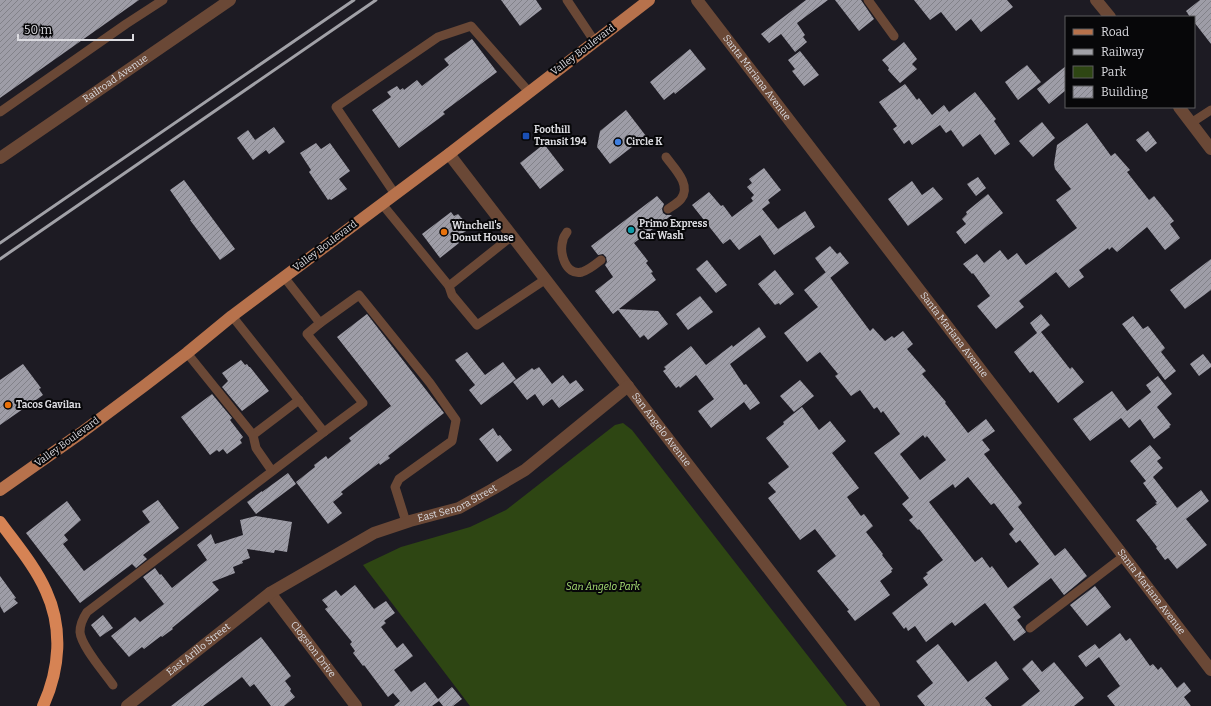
<svg xmlns="http://www.w3.org/2000/svg" width="1211" height="706" font-family="Bitter,serif">
	<defs>
		<pattern id="building-hatch" width="6" height="6" patternUnits="userSpaceOnUse"><rect width="6" height="6" fill="#9e9da7"/><path d="M-1 1l2-2M0 6l6-6M5 7l2-2" fill="none" stroke="#828289"/></pattern>
	</defs>
	<rect width="100%" height="100%" fill="#1d1b23"/>
	<path fill="#2e4613" d="M623,423L632,430L847,706H470L363,565L401,547L470,527L506,510L615,425Z"/>
	<g fill="url(#building-hatch)" fill-rule="evenodd">
		<path d="M0,0H139L0,98Z"/>
		<path d="M501,0H536L542,9L520,26Z"/>
		<path d="M806,0H828L797,23L805,35L803,37L807,42L795,52L781,34L769,43L761,34Z"/>
		<path d="M835,0H861L874,19L859,31Z"/>
		<path d="M914,0H1007L1013,7L981,32L971,19L956,31L941,12L930,20Z"/>
		<path d="M1200,0H1211V44L1194,22V17H1190L1186,11Z"/>
		<path d="M472,39L497,72L443,112L445,114L399,148L372,110L391,97L387,92L397,86L400,90L403,88L404,90L417,80L422,86L449,65L444,59Z"/>
		<path d="M904,42L917,59L912,64L917,69L900,83L888,70L889,68L882,60Z"/>
		<path d="M690,49L706,69L675,94L674,92L664,100L650,82Z"/>
		<path d="M800,51L819,75L804,86L792,71L795,69L788,60Z"/>
		<path d="M1027,65L1041,82L1018,100L1005,82Z"/>
		<path d="M1066,66V90L1049,104L1037,89Z"/>
		<path d="M905,84L917,100L919,98L932,115L944,105L949,112L975,92L996,119L994,121L1010,144L995,155L980,134L963,147L951,130L946,133L940,125L912,145L909,140L904,144L893,129L897,126L879,102Z"/>
		<path d="M626,110L646,136L610,164L597,147L600,131Z"/>
		<path d="M1042,122L1055,138L1033,157L1019,141Z"/>
		<path d="M1087,123L1111,156L1115,153L1130,170L1127,172L1149,200L1154,196L1174,221L1170,224L1180,238L1165,250L1147,227L1117,252L1112,247L1109,250L1108,248L1079,270L1084,277L1069,288L1056,272L1019,301L1024,307L996,329L977,306L990,296L973,273L972,274L963,264L977,254L984,263L1000,250L1008,260L1017,253L1026,265L1077,228L1056,200L1071,189L1055,169L1054,164L1057,145Z"/>
		<path d="M274,127L285,142L269,154L266,150L253,160L237,138L248,130L255,140Z"/>
		<path d="M1148,131L1157,143L1146,152L1136,140Z"/>
		<path d="M316,143L321,149L330,143L350,171L339,179L347,189L331,200L330,199L328,200L309,172L311,170L300,153Z"/>
		<path d="M544,144L564,170L540,189L520,163Z"/>
		<path d="M764,168L781,190L768,200L770,203L762,209L778,229L805,211L815,227L774,255L760,235L739,250L730,239L723,244L692,205L709,192L721,206L723,205L732,217L753,201L751,198L754,195L747,187L752,183L749,179Z"/>
		<path d="M978,177L986,188L976,196L967,184Z"/>
		<path d="M184,180L235,249L220,260L190,220H191L170,190Z"/>
		<path d="M912,181L922,195L933,187L943,199L908,226L888,199Z"/>
		<path d="M988,194L1003,213L965,244L956,232L966,224L962,219L967,214L966,212Z"/>
		<path d="M657,196L664,204L662,209L663,213L666,215H672L634,243L648,261L646,263L653,272L651,273L656,280L619,309L658,311L668,324L648,340L644,335L640,338L618,310L613,314L595,291L613,277L605,265L607,262L606,257L603,254L598,255L591,246Z"/>
		<path d="M451,212L454,216L458,214L466,223L462,226L466,231L455,239L459,243L440,258L422,234Z"/>
		<path d="M830,246L837,254L840,252L849,263L830,278L815,258Z"/>
		<path d="M1211,259V290L1185,309L1170,290Z"/>
		<path d="M707,260L727,285L716,293L696,269Z"/>
		<path d="M775,270L794,294L780,305L779,303L775,305L758,284Z"/>
		<path d="M826,272L870,331L873,328L885,341L892,336L894,338L903,331L913,344L907,349L926,371L922,374L946,402L945,403L968,433L986,419L995,431L982,440L990,450L984,454L1022,503L1018,507L1055,556L1065,548L1087,576L1064,595L1051,578L1013,607L1021,617L1017,620L1026,632L1014,641L985,603L955,626L952,622L926,642L915,626L908,631L906,627L904,629L892,613L928,585L923,578L928,574L926,573L943,560L919,529L918,530L909,520L913,517L902,504L909,498L874,453L900,434L883,411L881,413L877,407L874,409L860,390L851,396L835,376L838,374L820,352L807,362L784,333L818,307L804,290ZM923,435L925,438L927,436L946,460L920,480L900,454ZM968,477L991,505L994,503L1014,529L1009,534L1016,543L1020,540L1039,564L1008,588L992,566L990,568L982,557L975,562L929,502L953,484L955,488Z"/>
		<path d="M700,296L713,312L688,330L676,314Z"/>
		<path d="M367,314L444,413L388,456L390,458L380,465L379,463L341,492L343,494L333,502L342,513L328,524L296,482L315,467L314,465L326,456L328,459L351,441L349,438L391,406L337,337Z"/>
		<path d="M1041,314L1050,325L1041,332L1070,369L1072,367L1084,382L1058,403L1033,371L1030,373L1014,352L1037,333L1030,323Z"/>
		<path d="M1133,316L1143,329L1148,326L1165,348L1161,352L1176,371L1165,380L1122,324Z"/>
		<path d="M759,327L766,337L730,364L744,385L746,384L760,403L750,410L744,402L711,428L698,411L714,399L696,375L680,388L679,386L676,388L663,371L666,369L664,367L691,346L706,365L732,345L733,347Z"/>
		<path d="M467,352L485,375L503,362L516,379L481,405L469,390L475,385L455,360Z"/>
		<path d="M1203,354L1211,364V367L1199,376L1190,364Z"/>
		<path d="M241,360L245,365L247,364L249,367H250L269,391L242,411L222,387L228,381L222,373Z"/>
		<path d="M23,364L41,388L39,389L43,395L0,425V380Z"/>
		<path d="M539,367L552,384L563,375L570,384L576,380L584,390L559,408L552,399L543,406L535,394L527,400L513,382L532,368L534,370Z"/>
		<path d="M1158,376L1172,394L1157,407L1171,425L1169,426L1170,427L1154,439L1140,419L1129,428L1121,418L1090,441L1073,419L1112,391L1127,411L1151,392L1146,385Z"/>
		<path d="M800,380L814,396L794,412L780,396Z"/>
		<path d="M212,394L232,418L230,420L243,437L240,440L242,443L227,454L223,449L219,452L217,450L210,455L181,417Z"/>
		<path d="M802,407L819,430L830,421L846,441L832,453L859,488L847,497L861,516L864,514L873,526L866,532L883,554L882,555L893,569L891,570L892,572L880,581L890,595L855,621L847,611L849,610L817,571L836,556L815,529L800,540L768,498L776,492L768,483L789,467L766,438L784,424L783,422Z"/>
		<path d="M493,428L498,436L500,435L512,450L497,462L479,439Z"/>
		<path d="M1150,445L1161,458L1157,461L1163,468L1153,477L1177,508L1201,490L1209,501L1186,519L1207,545L1177,569L1168,558L1165,560L1156,548L1157,547L1136,520L1157,504L1155,503L1157,502L1143,483L1146,481L1130,461Z"/>
		<path d="M288,473L296,484L256,514L247,502L262,491V492Z"/>
		<path d="M158,500L179,528L143,555L147,559L136,568L132,564L80,603L26,533L67,501L81,520L64,535L68,540L63,544L84,571L150,522L142,511Z"/>
		<path d="M256,516L292,522L287,552L275,550L274,553L247,549L250,558L242,561L243,563L233,567L235,573L212,582L219,590L172,628L173,629L162,637L161,636L144,649L142,647L129,657L111,636L135,617L140,622L164,604L143,577L155,568L160,575L161,574L172,588L207,560L197,545L211,534L215,544L243,535L240,520Z"/>
		<path d="M0,576L16,598L14,599L18,603L4,613L0,606Z"/>
		<path d="M355,585L374,609L386,601L395,613L384,621L386,623L381,627L397,648L403,643L413,656L394,670L411,692L425,682L438,699L452,687L462,699L453,706H443L439,701L432,706H394L400,701L393,693L388,697L364,665L363,666L353,653L355,651L350,644L352,642L325,609L328,607L322,600L336,590L341,596Z"/>
		<path d="M1095,586L1111,607L1087,626L1070,605Z"/>
		<path d="M103,615L113,628L100,637L91,625Z"/>
		<path d="M1120,633L1126,641L1130,638L1150,666L1153,664L1158,670L1161,667L1177,688L1184,682L1191,691L1184,697L1191,706H1115L1107,696L1120,686L1099,657L1086,667L1078,656L1095,644L1099,649Z"/>
		<path d="M261,637L291,676L285,681L291,689L290,691L295,697L284,706H271L254,684L250,687L242,677L203,706H171Z"/>
		<path d="M938,644L968,682L996,661L1009,679L985,698L992,706H925L917,696L933,683L916,661Z"/>
		<path d="M1032,660L1042,672L1054,662L1084,698L1074,706H1021L1040,691L1022,669Z"/>
	</g>
	<g fill="none" stroke-linecap="round" stroke-linejoin="round">
		<g stroke="#6a4836" stroke-width="9">
			<path d="M567,0L595,42"/>
			<path d="M868,0L894,36"/>
			<path d="M0,112L126,24L163,0"/>
			<path d="M1191,123L1211,110"/>
			<path d="M666,157C674,168 692,185 681,199C678,203 672,206 668,209"/>
			<path d="M395,194L336,107L438,37L471,26L529,92"/>
			<path d="M382,204L449,286"/>
			<path d="M567,232C566,234 563,237 563,240C559,252 565,276 582,272C589,270 596,264 601,260"/>
			<path d="M512,236L449,286L452,295L477,325L546,279"/>
			<path d="M232,316L324,432L363,403L307,334L320,323L284,277"/>
			<path d="M320,323L359,295L430,383L456,420L452,441L399,479L395,487L406,522"/>
			<path d="M187,353L253,435L299,400"/>
			<path d="M253,435L256,448L272,471"/>
			<path d="M1030,628L1124,556"/>
			<path d="M113,685C104,672 81,646 80,632C80,624 83,618 87,612L324,432"/>
		</g>
		<g stroke="#6a4836" stroke-width="12">
			<path id="s1" d="M697,0L1211,670"/>
			<path d="M1096,0L1110,17"/>
			<path d="M1179,107L1211,149"/>
			<path id="s2" d="M449,154L874,706"/>
			<path id="s3" d="M0,158L230,0"/>
			<path id="s4" d="M270,593L356,706"/>
			<path id="s5" d="M127,706L270,593L374,533L410,521L459,508L493,489L525,470L628,386"/>
		</g>
		<path stroke="#b7724c" stroke-width="12" d="M0,490L81,433L144,386L187,353L232,316L449,154L649,0"/>
		<path stroke="#d68354" stroke-width="12" d="M0,522C16,544 35,566 46,591C63,628 60,669 43,706"/>
		<g stroke="#a1a1a7" stroke-width="3">
			<path d="M0,243L354,0"/>
			<path d="M0,259L376,0"/>
		</g>
	</g>
	<rect fill="#1a4fb4" stroke="#070709" stroke-width="1.5" x="522" y="132" width="8" height="8" rx="2"/>
	<circle fill="#3f7fe0" stroke="#070709" stroke-width="1.5" cx="618" cy="142" r="4"/>
	<circle fill="#0f9aa8" stroke="#070709" stroke-width="1.5" cx="631" cy="230" r="4"/>
	<g fill="#e8710a" stroke="#070709" stroke-width="1.5">
		<circle cx="444" cy="232" r="4"/>
		<circle cx="8" cy="405" r="4"/>
	</g>
	<g text-anchor="middle" dominant-baseline="central" stroke-width="4" stroke-linejoin="round" paint-order="stroke">
		<g font-size="10" fill="#dbdbe0" stroke="#070709">
			<text transform="translate(583 50) rotate(-37)">Valley Boulevard</text>
			<text stroke="none"><textPath href="#s1" startOffset="98">Santa Mariana Avenue</textPath></text>
			<text stroke="none"><textPath href="#s3" startOffset="140">Railroad Avenue</textPath></text>
			<text transform="translate(325 246) rotate(-37)">Valley Boulevard</text>
			<text stroke="none"><textPath href="#s1" startOffset="422">Santa Mariana Avenue</textPath></text>
			<text stroke="none"><textPath href="#s2" startOffset="348">San Angelo Avenue</textPath></text>
			<text transform="translate(67 442) rotate(-36)">Valley Boulevard</text>
			<text stroke="none"><textPath href="#s5" startOffset="391">East Senora Street</textPath></text>
			<text stroke="none"><textPath href="#s1" startOffset="746">Santa Mariana Avenue</textPath></text>
			<text stroke="none"><textPath href="#s5" startOffset="91">East Arillo Street</textPath></text>
			<text stroke="none"><textPath href="#s4" startOffset="71">Clogston Drive</textPath></text>
		</g>
		<g font-size="10" font-weight="bold" fill="#dbdbe0" stroke="#070709" text-anchor="start">
			<text x="534" y="130">Foothill<tspan x="534" dy="12">Transit 194</tspan></text>
			<text x="626" y="142">Circle K</text>
			<text x="639" y="224">Primo Express<tspan x="639" dy="12">Car Wash</tspan></text>
			<text x="452" y="226">Winchell's<tspan x="452" dy="12">Donut House</tspan></text>
			<text x="16" y="405">Tacos Gavilan</text>
		</g>
		<g font-size="10" font-style="italic" fill="#aae276" stroke="#070709">
			<text x="603" y="587">San Angelo Park</text>
		</g>
	</g>
	<rect x="1065" y="16" width="130" height="92" fill="#070709" stroke="#5c5c5f"/>
	<rect x="1073" y="29" width="20" height="6" fill="#b7724c" stroke="#5c5c5f"/>
	<text x="1101" y="36" font-size="12" fill="#dbdbe0">Road</text>
	<rect x="1073" y="49" width="20" height="6" fill="#a1a1a7" stroke="#5c5c5f"/>
	<text x="1101" y="56" font-size="12" fill="#dbdbe0">Railway</text>
	<rect x="1073" y="66" width="20" height="12" fill="#2e4613" stroke="#5c5c5f"/>
	<text x="1101" y="76" font-size="12" fill="#dbdbe0">Park</text>
	<rect x="1073" y="86" width="20" height="12" fill="url(#building-hatch)" stroke="#5c5c5f"/>
	<text x="1101" y="96" font-size="12" fill="#dbdbe0">Building</text>
	<path d="M18 34v6h115v-6" fill="none" stroke="#dbdbe0" stroke-width="2"/>
	<text x="24" y="34" font-size="12" fill="#dbdbe0" stroke="#070709" stroke-width="3" paint-order="stroke">50 m</text>
</svg>
